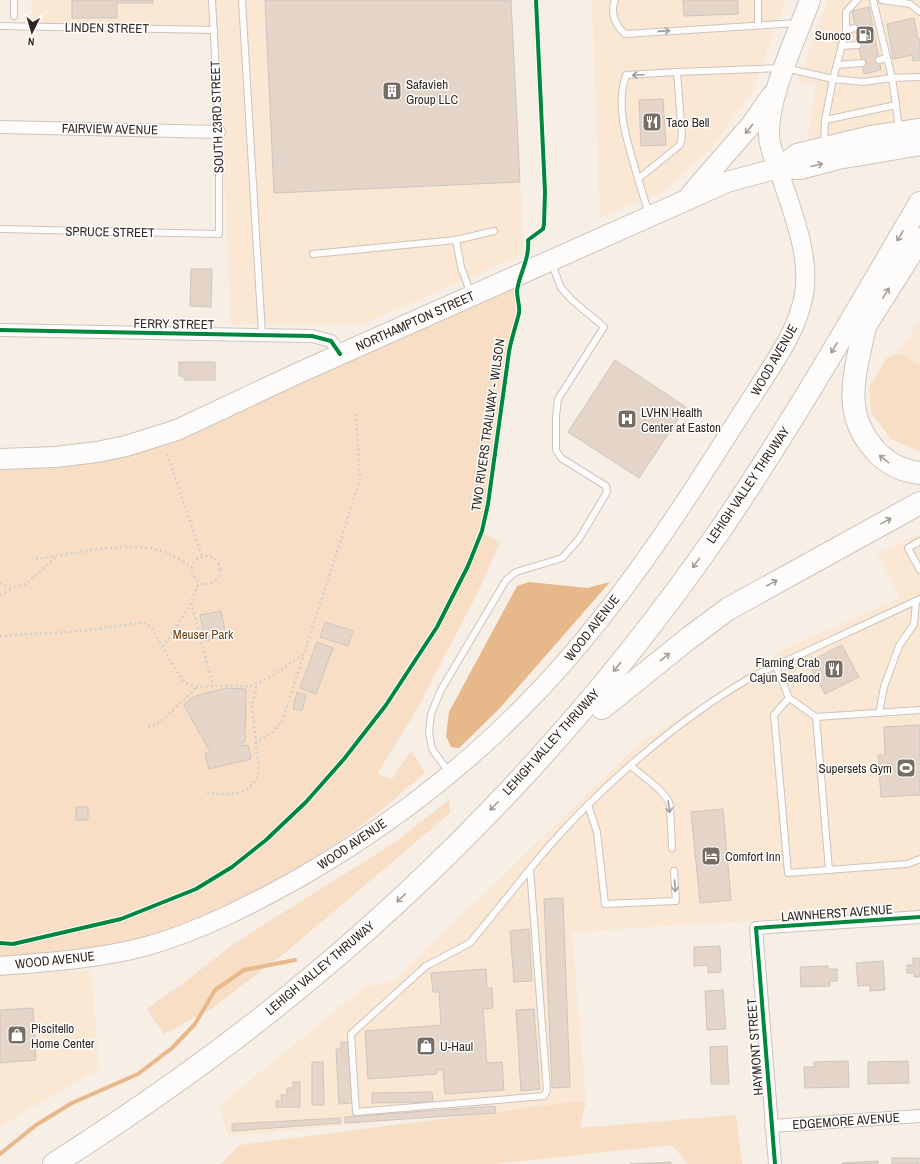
<svg xmlns="http://www.w3.org/2000/svg" width="920" height="1164" font-family="'Archivo Narrow',sans-serif">
	<rect width="100%" height="100%" fill="#f7eee5"/>
	<g fill="#fae7d4">
		<path d="M32,0H510L524,254L361,325L231,324L218,35L32,26Z"/>
		<path d="M592,0H786L752,91L712,148L661,193L600,217Z"/>
		<path d="M828,0H920V118L808,139L816,83H797Z"/>
		<path d="M920,320V365L898,353Z"/>
		<path d="M920,534V910L572,932L586,1102L228,1136L220,1105L365,987L395,980L639,744L790,646L900,598L877,554Z"/>
		<path d="M91,970L99,1069L0,1126V975Z"/>
	</g>
	<g fill="#f7dec5">
		<path d="M522,274L517,292L516,314L488,504L481,533L500,542L479,590L417,709L377,774L392,779L411,751L425,773C402,792 379,813 355,830C294,874 219,918 146,938C99,951 49,953 0,958V459L113,449Z"/>
		<path d="M898,353L920,365V451L891,439L871,412L869,387L886,359Z"/>
		<path d="M449,800L450,813L286,952L211,1009L164,1034L147,1009L186,981L235,943L394,843Z"/>
		<path d="M571,1102H586L580,1128L736,1115L742,1164H688L672,1145L493,1164H221L240,1145Z"/>
	</g>
	<path fill="#e7b889" d="M529,582L587,588L610,582L499,709L459,748L451,747L446,736L449,712L517,586Z"/>
	<g fill="none" stroke-linecap="round" stroke-linejoin="round">
		<path stroke="#e7b889" stroke-width="4" d="M0,1154L36,1125L72,1103L138,1074L172,1048L195,1024L215,990L244,970L295,960"/>
	</g>
	<g fill="#e4d5c8" stroke="#cec6be">
		<path d="M72,0H153V3H117V18H72Z"/>
		<path d="M265,0H511L520,182L274,193Z"/>
		<path d="M683,0H738V14L684,16Z"/>
		<path d="M869,7L881,70L864,74L852,11Z"/>
		<path d="M914,18L918,39L920,38V60L913,61L912,55L893,59L887,24Z"/>
		<path d="M663,99L666,145L641,146L639,100Z"/>
		<path d="M191,269H212L211,307L190,306Z"/>
		<path d="M615,360L686,407L639,478L568,432Z"/>
		<path d="M179,362H215V380H184V376H179Z"/>
		<path d="M221,611L226,636L205,641L200,615Z"/>
		<path d="M325,622L353,631L348,646L320,637Z"/>
		<path d="M317,642L333,648L316,694L300,688Z"/>
		<path d="M842,645L859,677L825,694L808,662Z"/>
		<path d="M227,688L246,689L245,742H242V746L248,745L251,759L209,769L205,754L210,752L184,705L193,697L202,694Z"/>
		<path d="M297,692L306,695L302,711L293,709Z"/>
		<path d="M920,725V795L881,797L878,755H885L884,727Z"/>
		<rect x="76" y="807" width="12" height="13"/>
		<path d="M723,809L731,900L700,903L691,812Z"/>
		<path d="M563,898L570,1087L552,1088L544,899Z"/>
		<path d="M529,929L532,981L514,982L510,931Z"/>
		<path d="M720,946L721,972L708,973V965L694,966V947Z"/>
		<path d="M913,958H920V977H914V973H907V965H913Z"/>
		<path d="M883,961L885,990L870,991V985L858,986L856,963Z"/>
		<path d="M828,966V969H837V981H830V986L801,987L800,967Z"/>
		<path d="M486,969L487,988H492L493,1008L483,1009L487,1063L502,1062L504,1090L445,1094L443,1070H437V1074L368,1079L365,1031L441,1025L439,992H433L431,973Z"/>
		<path d="M723,990L726,1029L707,1030L705,991Z"/>
		<path d="M33,1008L36,1060L0,1063V1010Z"/>
		<path d="M534,1009L540,1089L521,1091L516,1010Z"/>
		<path d="M341,1042H348L352,1103L339,1104L336,1049H341Z"/>
		<path d="M727,1046L729,1084H711L710,1047Z"/>
		<path d="M848,1061L849,1087L805,1088L804,1067H814V1062Z"/>
		<path d="M908,1061L909,1083L868,1084V1062Z"/>
		<path d="M312,1062H323L324,1105H312Z"/>
		<path d="M293,1082H300V1107H276V1101H282L281,1095H287V1088H293Z"/>
		<path d="M432,1092L433,1102L372,1103V1093Z"/>
		<path d="M495,1106L496,1113L345,1123V1117Z"/>
		<path d="M340,1118L341,1123L232,1131V1124Z"/>
		<rect x="892" y="1158" width="27" height="6"/>
		<path d="M878,1161V1164H842V1163Z"/>
		<path d="M671,1162V1164H630Z"/>
	</g>
	<g fill="none" stroke-linecap="round" stroke-linejoin="round">
		<defs>
			<g id="lane">
				<path d="M242,0L262,334"/>
				<path d="M615,0C610,13 615,25 625,34L798,23"/>
				<path d="M882,0L910,4L920,12"/>
				<path d="M14,16V0"/>
				<path d="M758,25V0"/>
				<path d="M0,26L214,30"/>
				<path d="M846,30L855,28"/>
				<path d="M841,46L858,45"/>
				<path d="M879,60L887,58"/>
				<path d="M837,65L862,63"/>
				<path d="M896,105L892,78L920,77"/>
				<path d="M825,120L896,105L899,130"/>
				<path d="M824,145L825,120L833,79L863,82L892,78L873,0"/>
				<path d="M638,179C629,145 614,109 626,75L677,72"/>
				<path d="M649,214L638,179L680,145L682,136L677,72L785,68L833,79L846,30V12L857,0"/>
				<path d="M0,229L219,234V132L212,0"/>
				<path d="M456,240L494,231"/>
				<path d="M313,254L456,240L461,267L471,294"/>
				<path d="M920,541L908,548L920,570"/>
				<path d="M776,666L789,698L816,717L920,710"/>
				<path d="M789,698L774,715L788,873L907,864L920,859"/>
				<path d="M879,713L884,687L899,646L914,624L916,601"/>
				<path d="M816,717L829,870"/>
				<path d="M631,766C643,777 665,790 670,805L672,848"/>
				<path d="M449,772L432,749L429,732L431,714L441,690L506,580L516,572L562,558L579,539L607,492L606,486L561,458L556,450V416L558,399L604,327L572,300L561,288L552,264"/>
				<path d="M588,805L597,832L605,904L676,901L674,871"/>
				<path d="M530,869L547,1090L544,1096L356,1112L351,1034L426,966L470,943L530,869C586,799 672,723 750,678C768,668 789,660 808,651C845,634 883,616 920,599"/>
			</g>
			<g id="street">
				<path d="M0,127L219,132"/>
				<path d="M0,330L312,336L331,341L340,354"/>
				<path d="M771,1126L920,1116"/>
				<path d="M775,1164L756,928L920,917"/>
			</g>
			<path id="secondary" d="M0,966C49,962 99,959 147,946C200,931 251,905 299,878C381,831 458,773 524,706C593,637 656,548 708,466C725,440 741,414 758,388C777,358 798,329 804,294C811,254 790,206 778,168"/>
			<g id="primary">
				<path d="M778,168C775,158 769,147 769,135C768,95 796,39 810,0"/>
				<path d="M778,168L797,154L871,136L920,129"/>
				<path d="M691,194L751,125L772,95"/>
				<path d="M0,459L55,457L97,452L126,446L177,430L294,375L727,182L778,168L800,169L838,159L920,145"/>
			</g>
			<g id="highway">
				<path d="M865,326C856,370 840,412 875,450C887,464 902,471 920,473"/>
				<path d="M858,337L920,239"/>
				<path d="M602,708L689,638L728,609L920,503"/>
				<path d="M54,1164C132,1114 207,1062 279,1004C449,868 602,703 725,523C795,419 857,311 920,203"/>
			</g>
		</defs>
		<use href="#lane" stroke="#ccc4bd" stroke-width="8"/>
		<use href="#street" stroke="#ccc4bd" stroke-width="14"/>
		<use href="#secondary" stroke="#ccc4bd" stroke-width="20"/>
		<use href="#primary" stroke="#ccc4bd" stroke-width="22"/>
		<use href="#highway" stroke="#ccc4bd" stroke-width="24"/>
		<g stroke="#d3cfcc" stroke-width="2.5" stroke-dasharray="2 3" stroke-linecap="butt">
			<path d="M167,454L202,556"/>
			<circle cx="206" cy="570" r="14"/>
			<path d="M36,559C74,554 121,541 159,550C170,553 182,561 192,567"/>
			<path d="M0,583L10,588L26,584L57,556"/>
			<path d="M0,595L12,589"/>
			<path d="M191,603L213,686"/>
			<path d="M0,636L82,631L144,622L152,628L179,675L186,683L196,687L233,685L249,687L270,677L304,654L360,480L356,414"/>
			<path d="M163,647L191,603L199,582"/>
			<path d="M148,727C164,723 171,711 183,700C188,696 192,693 196,687"/>
			<path d="M256,743L252,707L257,684"/>
			<path d="M207,792C225,797 252,795 258,774C260,766 256,752 256,743L273,732L282,721L304,654"/>
		</g>
		<use href="#lane" stroke="#fefcfb" stroke-width="6"/>
		<use href="#street" stroke="#fefcfb" stroke-width="12"/>
		<use href="#secondary" stroke="#fefcfb" stroke-width="18"/>
		<use href="#primary" stroke="#fefcfb" stroke-width="20"/>
		<use href="#highway" stroke="#fefcfb" stroke-width="22"/>
		<defs>
			<g id="cycleway">
				<path d="M0,330L312,336L331,341L340,354"/>
				<path d="M0,943L13,944L121,919L196,889L232,867L266,840L306,802L344,759L386,705L437,627L468,566L482,531L488,504L509,352C511,339 516,326 519,313C520,305 517,299 517,291C519,274 530,259 528,240L543,229L544,224L545,192L536,0"/>
				<path d="M775,1164L756,928L920,917"/>
			</g>
		</defs>
		<use href="#cycleway" stroke="#fff" stroke-width="6"/>
		<use href="#cycleway" stroke="#00873e" stroke-width="4"/>
	</g>
	<defs><path id="oneway-shaft" d="M-6 0H5M1.5-3L5.5 0L1.5 3" fill="none" stroke-width="1.6" stroke-linecap="round" stroke-linejoin="round"/></defs>
	<g stroke="#a19d98">
		<use href="#oneway-shaft" transform="translate(664 31) rotate(-4)"/>
		<use href="#oneway-shaft" transform="translate(638 75) rotate(177)"/>
		<use href="#oneway-shaft" transform="translate(749 129) rotate(129)"/>
		<use href="#oneway-shaft" transform="translate(817 165) rotate(-14)"/>
		<use href="#oneway-shaft" transform="translate(900 236) rotate(121)"/>
		<use href="#oneway-shaft" transform="translate(886 293) rotate(-58)"/>
		<use href="#oneway-shaft" transform="translate(834 348) rotate(121)"/>
		<use href="#oneway-shaft" transform="translate(884 459) rotate(-142)"/>
		<use href="#oneway-shaft" transform="translate(886 521) rotate(-29)"/>
		<use href="#oneway-shaft" transform="translate(696 563) rotate(126)"/>
		<use href="#oneway-shaft" transform="translate(772 583) rotate(-29)"/>
		<use href="#oneway-shaft" transform="translate(665 657) rotate(-39)"/>
		<use href="#oneway-shaft" transform="translate(617 667) rotate(129)"/>
		<use href="#oneway-shaft" transform="translate(494 806) rotate(134)"/>
		<use href="#oneway-shaft" transform="translate(669 807) rotate(82)"/>
		<use href="#oneway-shaft" transform="translate(675 886) rotate(86)"/>
		<use href="#oneway-shaft" transform="translate(401 898) rotate(136)"/>
	</g>
	<defs>
		<symbol id="fuel-square" viewBox="-11 -11 22 22"><rect x="-9" y="-9" width="18" height="18" rx="4" fill="#766d65" stroke="#fff"/><path d="M-5.5-6h7V0h2V4h1.3V-2.5L3-4.5l.8-.8L6-3V5H2.5V1h-1V6h-7ZM-4.2-4.7v3.2H.2V-4.7Z" fill="#fff"/></symbol>
		<symbol id="building-square" viewBox="-11 -11 22 22"><rect x="-9" y="-9" width="18" height="18" rx="4" fill="#766d65" stroke="#fff"/><path d="M-4-6H4V6H1V3H-1V6H-4ZM-2.5-4.3h1.7v1.8h-1.7ZM.8-4.3h1.7v1.8H.8ZM-2.5-1h1.7V.8h-1.7ZM.8-1h1.7V.8H.8Z" fill="#fff"/></symbol>
		<symbol id="restaurant-square" viewBox="-11 -11 22 22"><rect x="-9" y="-9" width="18" height="18" rx="4" fill="#766d65" stroke="#fff"/><path d="M-5-6h1v4h1v-4h1v4h1v-4h1v5L-1.5 .5V6h-2V.5L-5-1ZM5-6V6H3V1.5H1.5Q1.5-4 5-6Z" fill="#fff"/></symbol>
		<symbol id="hospital-square" viewBox="-11 -11 22 22"><rect x="-9" y="-9" width="18" height="18" rx="4" fill="#766d65" stroke="#fff"/><path d="M-5-5h3v3.5h4V-5h3V5h-3V1.5h-4V5h-3Z" fill="#fff"/></symbol>
		<symbol id="stadium-square" viewBox="-11 -11 22 22"><rect x="-9" y="-9" width="18" height="18" rx="4" fill="#766d65" stroke="#fff"/><path d="M0-5a6.5 5 0 1 0 0 10a6.5 5 0 1 0 0-10ZM-3.5-1.8h7v3.6h-7Z" fill="#fff"/></symbol>
		<symbol id="hotel-square" viewBox="-11 -11 22 22"><rect x="-9" y="-9" width="18" height="18" rx="4" fill="#766d65" stroke="#fff"/><path d="M-6-4.5h1.5V1H6V5H4.5V3h-9V5H-6ZM-4 0a1.8 1.8 0 1 1 3.6 0ZM.5 0V-2.5h3Q6-2.5 6 0Z" fill="#fff"/></symbol>
		<symbol id="shop-square" viewBox="-11 -11 22 22"><rect x="-9" y="-9" width="18" height="18" rx="4" fill="#766d65" stroke="#fff"/><path d="M-5-2.5h2.3a2.7 3.5 0 0 1 5.4 0H5L5.5 6h-11ZM-1.5-2.5h3a1.5 2.3 0 0 0-3 0Z" fill="#fff"/></symbol>
	</defs>
	<g fill-rule="evenodd">
		<use href="#fuel-square" x="854" y="24" width="22" height="22"/>
		<use href="#building-square" x="381" y="80" width="22" height="22"/>
		<use href="#restaurant-square" x="641" y="111" width="22" height="22"/>
		<use href="#hospital-square" x="616" y="408" width="22" height="22"/>
		<use href="#restaurant-square" x="823" y="658" width="22" height="22"/>
		<use href="#stadium-square" x="895" y="757" width="22" height="22"/>
		<use href="#hotel-square" x="700" y="845" width="22" height="22"/>
		<use href="#shop-square" x="6" y="1024" width="22" height="22"/>
		<use href="#shop-square" x="415" y="1035" width="22" height="22"/>
	</g>
	<g text-anchor="middle" dominant-baseline="central" stroke-width="3" stroke-linejoin="round" paint-order="stroke">
		<g font-size="13" fill="#302820" stroke="#fff">
			<text transform="translate(107 28) rotate(1)">LINDEN STREET</text>
			<text transform="translate(217 117) rotate(-92)">SOUTH 23RD STREET</text>
			<text transform="translate(110 129) rotate(1)">FAIRVIEW AVENUE</text>
			<text transform="translate(110 232) rotate(1)">SPRUCE STREET</text>
			<text transform="translate(415 321) rotate(-24)">NORTHAMPTON STREET</text>
			<text transform="translate(174 324) rotate(1)">FERRY STREET</text>
			<text transform="translate(774 360) rotate(-60)">WOOD AVENUE</text>
			<text transform="translate(488 425) rotate(-82)">TWO RIVERS TRAILWAY - WILSON</text>
			<text transform="translate(748 485) rotate(-56)">LEHIGH VALLEY THRUWAY</text>
			<text transform="translate(592 628) rotate(-52)">WOOD AVENUE</text>
			<text transform="translate(551 742) rotate(-48)">LEHIGH VALLEY THRUWAY</text>
			<text transform="translate(352 844) rotate(-34)">WOOD AVENUE</text>
			<text transform="translate(837 913) rotate(-4)">LAWNHERST AVENUE</text>
			<text transform="translate(55 960) rotate(-6)">WOOD AVENUE</text>
			<text transform="translate(320 968) rotate(-40)">LEHIGH VALLEY THRUWAY</text>
			<text transform="translate(755 1047) rotate(-94)">HAYMONT STREET</text>
			<text transform="translate(846 1121) rotate(-4)">EDGEMORE AVENUE</text>
		</g>
		<g font-size="13" fill="#302820" stroke="#fff" text-anchor="start">
			<text x="851" y="35" text-anchor="end">Sunoco</text>
			<text x="406" y="84">Safavieh<tspan x="406" dy="15">Group LLC</tspan></text>
			<text x="666" y="122">Taco Bell</text>
			<text x="641" y="412">LVHN Health<tspan x="641" dy="15">Center at Easton</tspan></text>
			<text x="820" y="662" text-anchor="end">Flaming Crab<tspan x="820" dy="15">Cajun Seafood</tspan></text>
			<text x="892" y="768" text-anchor="end">Supersets Gym</text>
			<text x="725" y="856">Comfort Inn</text>
			<text x="31" y="1028">Piscitello<tspan x="31" dy="15">Home Center</tspan></text>
			<text x="440" y="1046">U-Haul</text>
		</g>
		<g font-size="13" fill="#6e4414" stroke="#fff">
			<text x="203" y="634">Meuser Park</text>
		</g>
	</g>
	<g transform="translate(32 32) rotate(185)" stroke="#ffffff" stroke-width="3" paint-order="stroke">
	<path d="M0-3L7 15L0 10L-7 15Z" fill="#302820"/>
	<text y="-6" font-size="11" font-weight="bold" text-anchor="middle" fill="#302820">N</text>
	</g>
</svg>
